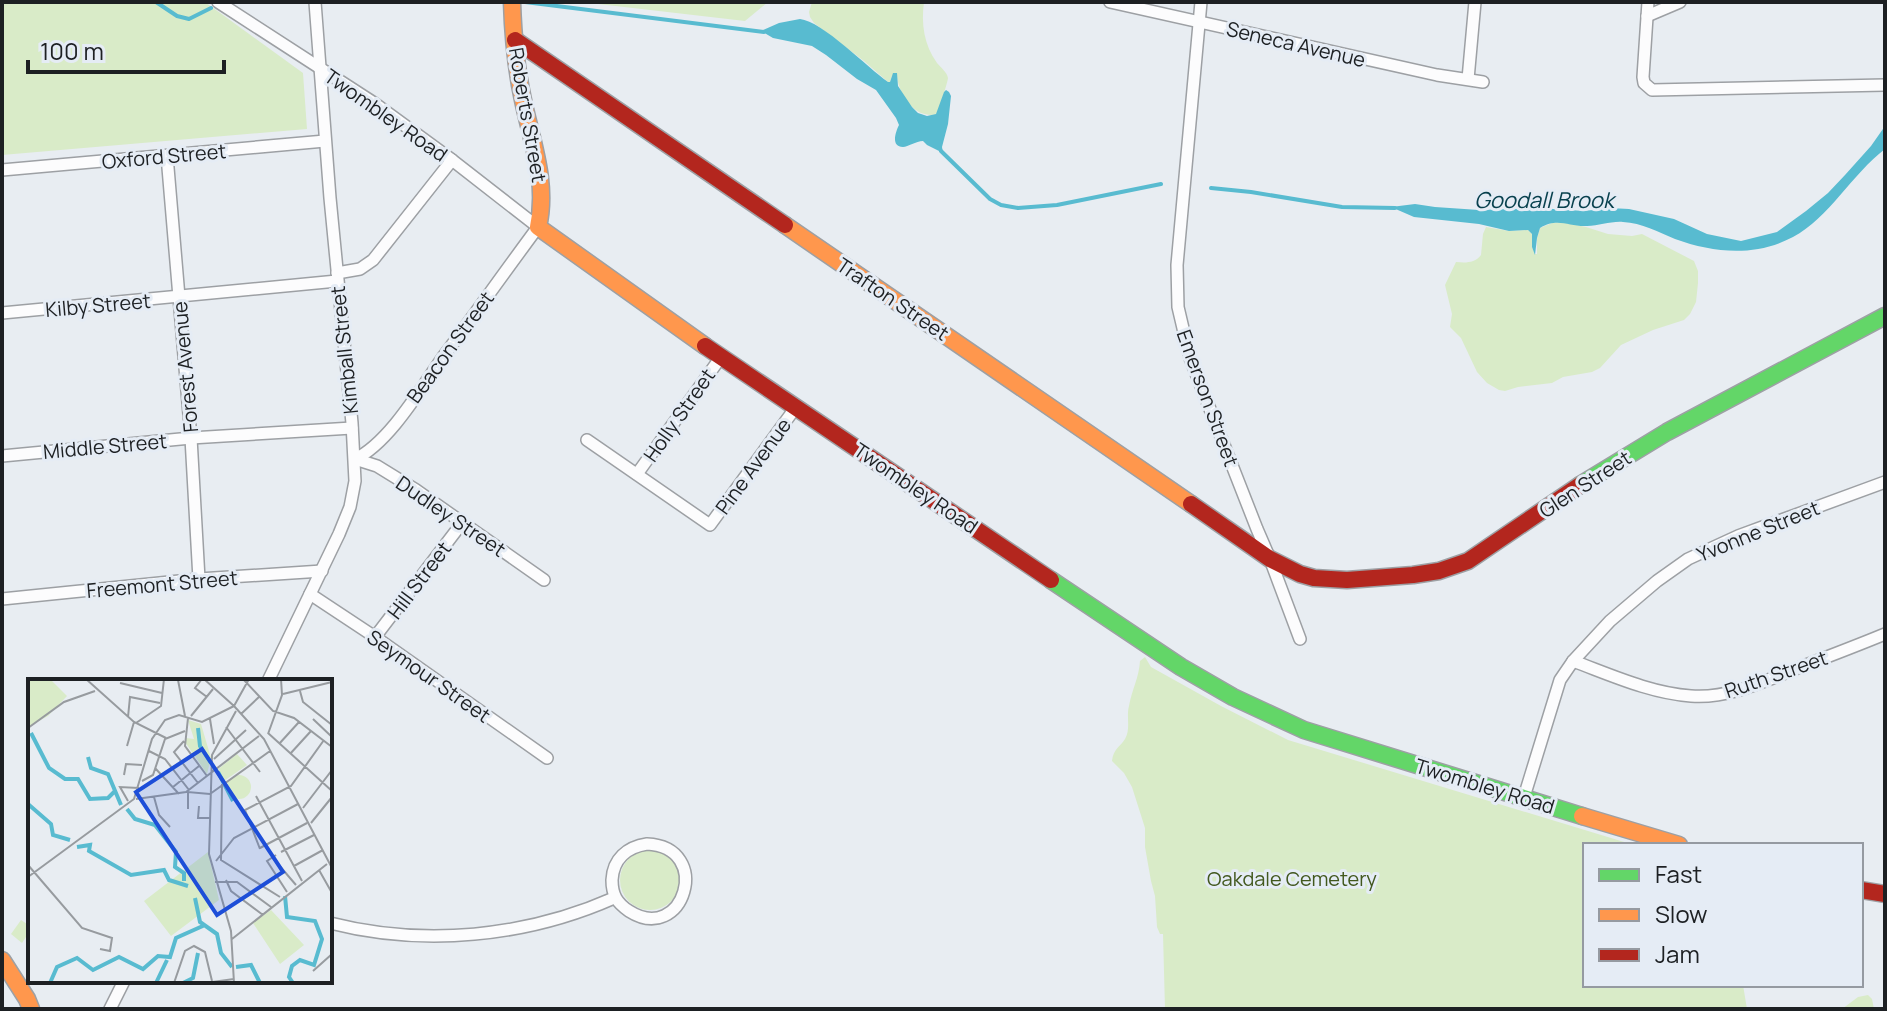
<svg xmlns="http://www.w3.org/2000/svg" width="1887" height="1011" font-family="Manrope,sans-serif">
	<rect width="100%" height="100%" fill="#e8edf2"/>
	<g fill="#d9ebc8">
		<path d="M2,2H205L303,73L307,129L2,155Z"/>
		<path d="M581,2H768L745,21Z"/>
		<path d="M812,2H924C921,24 924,45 937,63C941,68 947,72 948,78C948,81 939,109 937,114C915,120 898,94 897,75L892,76L890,82H888L864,61L814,23L810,17L809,12Z"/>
		<path d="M1562,222L1586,227L1608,234L1632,236L1642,234L1694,261L1698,271V283L1696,302L1690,314L1684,320L1653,330L1621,345L1600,368L1592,372L1563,377L1552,383L1518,387L1505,391L1499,390L1487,383L1477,372L1461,338L1450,327L1452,314L1445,285L1456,262C1466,263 1475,263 1481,255L1483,234L1486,227L1509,231L1528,230L1532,234V247L1535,254H1537V238L1540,228L1552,223Z"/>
		<path d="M1145,657L1151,667L1221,706L1288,740L1634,845H1585V985H1743L1747,1009H1165L1163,934H1160L1157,927L1155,896L1151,881L1145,847V828L1132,787L1124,773L1112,761C1113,749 1120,747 1125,739C1131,729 1126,716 1129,706C1132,689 1139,678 1140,661Z"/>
		<circle cx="650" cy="880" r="30"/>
		<path d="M21,920L30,926V931L22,943L11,934Z"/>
		<path d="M1868,995L1872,999L1874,1009H1842L1858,997Z"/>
	</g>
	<g fill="#58bbd0">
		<path d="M800,19C822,21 868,68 888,82H890L893,73H897L898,86L912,107L918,113L927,116L936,114L944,92L946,90L949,92L951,96L948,124L942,147L943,153L927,145L923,141C916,141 908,147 903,147C890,147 896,131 899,125L896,118L876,90L857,79L826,55L812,46L773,38L761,31L779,23Z"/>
		<path d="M1885,126V149C1852,174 1829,218 1793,237C1755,257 1714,253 1675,239C1658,232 1642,223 1623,222C1611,221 1599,226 1587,226C1569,227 1558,217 1540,228L1537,238L1535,255L1532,247V234L1528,230L1509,231L1479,224L1414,217L1391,207L1415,204L1435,207L1479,210L1539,208L1584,211L1610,208L1629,209L1674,219L1707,234L1741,241L1777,232L1806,211L1828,193L1845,175L1871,146Z"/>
	</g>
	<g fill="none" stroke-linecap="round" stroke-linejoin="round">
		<g stroke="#58bbd0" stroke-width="4">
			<path d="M156,2L177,16L189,19L211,8"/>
			<path d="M525,2L764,32"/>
			<path d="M941,151L990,199L1001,205L1018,208L1057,205L1161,184"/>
			<path d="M1211,188L1251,192L1342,207L1395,208"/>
		</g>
		<defs>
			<g id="street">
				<path d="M218,2L374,103L452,160L538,227C506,270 475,314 443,357C421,388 389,443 355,459"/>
				<path d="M1110,2L1437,75L1483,82"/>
				<path d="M1201,2L1177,265L1178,307L1190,358L1257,529L1270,559L1300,639"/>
				<path d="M1648,2L1643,77L1644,83L1652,90L1885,85"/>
				<path d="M1647,16L1680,2"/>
				<path d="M1468,79L1475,2"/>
				<path d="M167,156L191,438L199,579"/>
				<path d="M2,170L325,141"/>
				<path d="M337,273L360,269L373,260L452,160"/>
				<path d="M2,313L337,281"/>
				<path d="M587,440L710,525L796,407"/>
				<path d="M2,456L191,438L352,428"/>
				<path d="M355,459L377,466L416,490L544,580"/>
				<path d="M637,474L721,357"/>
				<path d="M310,594L375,637L547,758"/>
				<path d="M2,599L199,579L322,571"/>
				<path d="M375,637L462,523"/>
				<path d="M1573,661C1611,675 1650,693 1691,696C1728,699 1765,681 1798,668C1827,657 1856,646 1885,634"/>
				<path d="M268,681L339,534L350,507L355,481L352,423L330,198L315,2"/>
				<path d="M1524,797L1560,680L1573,661L1610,621L1657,581L1688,559L1738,536L1885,482"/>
				<path d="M647,844C714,847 684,946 629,911C617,903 612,895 612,880C613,859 627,847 647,844Z"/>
				<path d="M330,923C424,947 526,937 614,898"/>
				<path d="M110,1009L124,981"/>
			</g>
			<g id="fast">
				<path d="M1580,485L1667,432L1885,316"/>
				<path d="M1051,580L1181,667L1233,697L1304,730L1582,816"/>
			</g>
			<g id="slow">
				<path d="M512,2C513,35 516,68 523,100C532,143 548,183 538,227L705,346"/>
				<path d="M785,225L1191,504"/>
				<path d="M1582,816L1679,845"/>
				<path d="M2,960L27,999L31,1009"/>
			</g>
			<g id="jam">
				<path d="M515,40L785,225"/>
				<path d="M705,346L1051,580"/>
				<path d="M1191,504L1270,559L1300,574L1314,578L1347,580L1413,575L1439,571L1468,561L1580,485"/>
				<path d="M1861,890L1885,894"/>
			</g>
		</defs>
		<use href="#street" stroke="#9da0a4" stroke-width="14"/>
		<use href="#fast" stroke="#9da0a4" stroke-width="19"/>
		<use href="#slow" stroke="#9da0a4" stroke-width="19"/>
		<use href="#jam" stroke="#9da0a4" stroke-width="19"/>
		<use href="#street" stroke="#fcfcfd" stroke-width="11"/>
		<use href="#fast" stroke="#63d668" stroke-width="16"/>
		<use href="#slow" stroke="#ff974d" stroke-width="16"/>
		<use href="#jam" stroke="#b3261e" stroke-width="16"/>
	</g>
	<g text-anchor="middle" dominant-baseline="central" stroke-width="6" stroke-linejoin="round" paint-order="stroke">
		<g font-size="20" fill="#1d2023" stroke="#e5ecf5">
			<text transform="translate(1296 44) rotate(13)">Seneca Avenue</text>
			<text transform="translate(386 115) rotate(35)">Twombley Road</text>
			<text transform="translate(528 115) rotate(80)">Roberts Street</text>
			<text transform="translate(164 156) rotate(-5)">Oxford Street</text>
			<text transform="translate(893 299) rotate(34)">Trafton Street</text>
			<text transform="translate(98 305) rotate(-5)">Kilby Street</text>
			<text transform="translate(450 347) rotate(-54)">Beacon Street</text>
			<text transform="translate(344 350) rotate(-96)">Kimball Street</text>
			<text transform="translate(185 367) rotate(-95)">Forest Avenue</text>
			<text transform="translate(1208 398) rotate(70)">Emerson Street</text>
			<text transform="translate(679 415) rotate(-55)">Holly Street</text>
			<text transform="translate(105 446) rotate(-5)">Middle Street</text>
			<text transform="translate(753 466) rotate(-54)">Pine Avenue</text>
			<text transform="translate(1585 484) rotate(-33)">Glen Street</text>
			<text transform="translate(916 488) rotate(34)">Twombley Road</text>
			<text transform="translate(451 516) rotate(34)">Dudley Street</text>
			<text transform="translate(1758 531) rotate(-22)">Yvonne Street</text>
			<text transform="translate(419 580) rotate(-53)">Hill Street</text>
			<text transform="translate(162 584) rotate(-5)">Freemont Street</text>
			<text transform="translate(1776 674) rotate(-19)">Ruth Street</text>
			<text transform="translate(429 676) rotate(35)">Seymour Street</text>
			<text transform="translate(1485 786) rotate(17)">Twombley Road</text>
		</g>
		<g font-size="20" fill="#42581e" stroke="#e5ecf5">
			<text x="1292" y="878">Oakdale Cemetery</text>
		</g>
		<g font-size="22" font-style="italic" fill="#09414e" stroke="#e5ecf5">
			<text x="1544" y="200">Goodall Brook</text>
		</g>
	</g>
	<g transform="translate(28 679)">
		<rect width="304" height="304" fill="#e8edf2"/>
		<path d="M0,0H22L39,17L20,37L0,48ZM160,41L173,45L183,79L179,95L157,63L158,59L166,60ZM209,75L219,86L196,102L189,91ZM199 108a12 12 0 1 1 24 0a12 12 0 1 1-24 0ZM180,173L191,221L143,257L116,222ZM243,231L276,266L252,285L225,244Z" fill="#d9ebc8"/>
		<path fill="none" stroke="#58bbd0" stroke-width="4" d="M170,49L172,67L183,84M3,54L21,89L37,100H50L62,120L80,119L86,113M60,78L63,89L80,95L93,126M190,93L205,122M0,125L23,145L25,156L42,161M99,130L107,140L127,146L148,173L147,188L156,194V202M49,168L62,166L61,172L103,196L136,191L141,201L160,207M257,217L259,238L287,242L294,260L286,286L272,281L264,287L261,298L265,304M167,219L172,243L189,255L193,274L204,288M208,288L223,286L232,304M22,304L29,288L49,279L65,291L91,278L115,290L130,277L142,278L148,259L177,246M128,304L139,281M155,304L165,299L170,274"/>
		<path fill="none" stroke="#979b9f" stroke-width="2" d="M58,0L106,43L138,59M174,0L167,9L179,18M176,0L206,27M215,0L245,32L266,39L304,68M150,1L157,37M92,4L134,14M272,12L275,23L304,46M255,15L304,3M206,27L236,60L304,189M206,27L221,0M213,35L232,17M163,37L185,10M100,38L102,18L132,24M160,39L157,67L179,97M182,40L186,65M285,40L304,58M108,44L133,27L136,0M198,48L232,93M0,49L36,23L67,12M240,54L304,112M240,55L254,16L253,0M156,62L146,73L170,104M251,65L271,43M99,67L106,43M121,72L137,80L161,111M262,75L283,52M186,80L218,51M127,89L151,115M96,96L98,85L114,86M114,102L125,96L137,60L157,52M194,105L193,181L252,218M145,108L171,87M182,115L242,72M228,117L274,202M126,118L131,136L142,148M108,120L158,113L231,57M100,122L92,108L111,109M171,127L170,139H182M275,129L304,91M160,130V113L182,115M283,144L304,118M232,169L279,144M232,170L217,131L263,107L296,61M253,173L286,156M248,176L239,182L259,213M244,178L268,206M188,182L206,159L270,125M0,186L54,249L84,259L82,272L72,270M266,187L295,171M291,191L304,214M0,198L106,120L124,60L137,41L151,36L174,43L206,27M198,201L203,212L235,236M187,203H209L243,228M204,260L299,185M285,292L304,275M146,304L157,272L166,267L177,273L184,302M177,304L206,300M206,304L203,252L181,175L184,76L208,32"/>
		<path fill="#1d4ed8" fill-opacity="0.15" stroke="#1d4ed8" stroke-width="4" d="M174,70L255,193L189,236L108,113Z"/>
		<rect width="304" height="304" fill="none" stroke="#1d2023" stroke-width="4"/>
	</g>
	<rect width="1887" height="1011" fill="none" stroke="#1d2023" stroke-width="8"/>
	<rect x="1583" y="843" width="280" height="144" fill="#e5ecf5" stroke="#959aa1" stroke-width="2"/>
	<rect x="1599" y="869" width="40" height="12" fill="#63d668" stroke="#959aa1" stroke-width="2"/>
	<text x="1655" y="883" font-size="24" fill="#1d2023">Fast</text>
	<rect x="1599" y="909" width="40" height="12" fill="#ff974d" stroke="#959aa1" stroke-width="2"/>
	<text x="1655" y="923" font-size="24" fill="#1d2023">Slow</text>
	<rect x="1599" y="949" width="40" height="12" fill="#b3261e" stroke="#959aa1" stroke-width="2"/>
	<text x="1655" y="963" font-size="24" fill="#1d2023">Jam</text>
	<path d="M28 60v12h196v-12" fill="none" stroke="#1d2023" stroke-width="4"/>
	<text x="40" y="60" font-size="24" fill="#1d2023" stroke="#e5ecf5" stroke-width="6" paint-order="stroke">100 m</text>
</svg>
